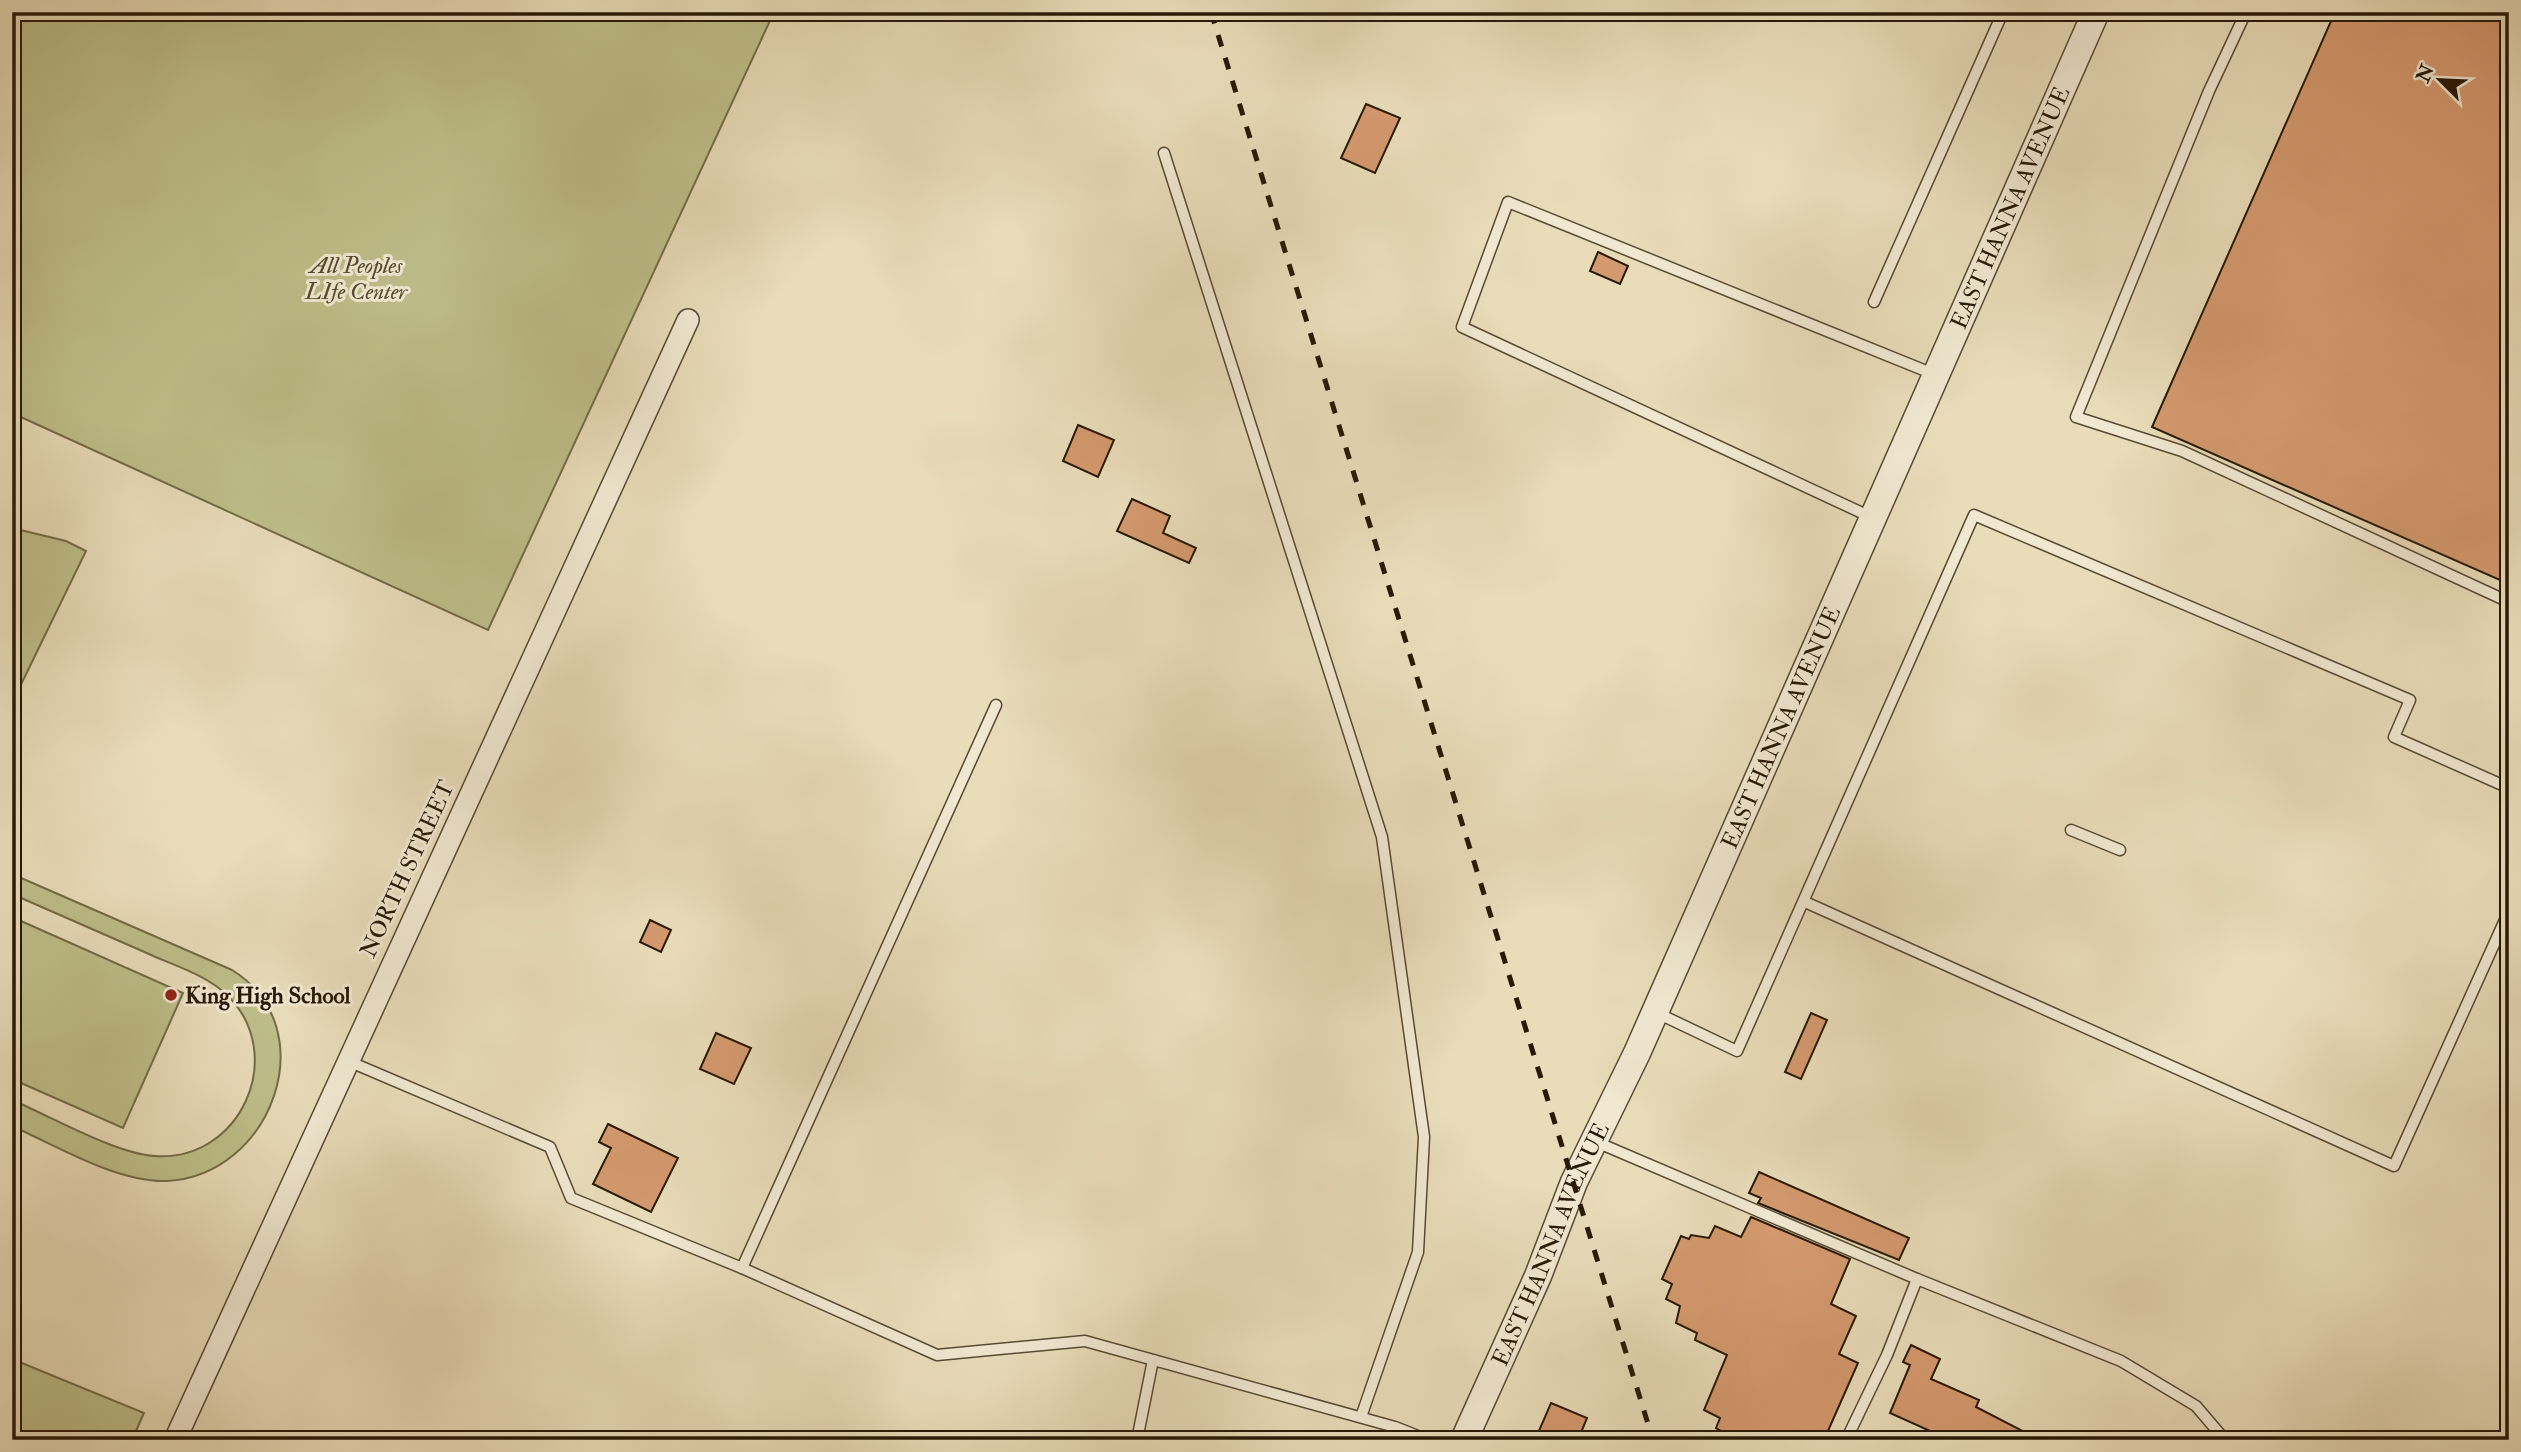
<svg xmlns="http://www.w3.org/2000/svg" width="2521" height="1452" font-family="'IM FELL Double Pica',serif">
	<rect width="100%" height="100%" fill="#e9dcb9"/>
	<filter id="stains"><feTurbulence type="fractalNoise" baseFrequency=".00286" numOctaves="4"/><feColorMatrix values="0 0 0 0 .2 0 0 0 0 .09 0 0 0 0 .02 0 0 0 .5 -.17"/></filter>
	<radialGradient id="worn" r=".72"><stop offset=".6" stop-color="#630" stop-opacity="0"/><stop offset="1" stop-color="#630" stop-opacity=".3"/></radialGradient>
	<g fill="#bebe8a" stroke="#736c48" stroke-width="2">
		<path d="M12,12H774L488,630L12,413Z"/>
		<path d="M12,528L66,541L86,551L12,703Z"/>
		<path d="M12,874L232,970C326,1028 272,1176 167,1181C118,1183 57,1146 12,1126V1100C50,1116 116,1154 155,1156C240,1162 288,1056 228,996C207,975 175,966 149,954C103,934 58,914 12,894Z"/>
		<path d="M12,917L183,993L123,1128L12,1079Z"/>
		<path d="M12,1359L144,1413L132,1440H12Z"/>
	</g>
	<g fill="#d4996e" stroke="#281906" stroke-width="2">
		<path d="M2335,12H2509V584L2152,427Z"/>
		<path d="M1366,104L1400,118L1375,173L1341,158Z"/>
		<path d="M1598,252L1628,266L1620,284L1590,271Z"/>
		<path d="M1078,425L1114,440L1098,477L1063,461Z"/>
		<path d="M1132,499L1170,516L1163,533L1196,548L1189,563L1117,531Z"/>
		<path d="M650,920L671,930L661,952L640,942Z"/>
		<path d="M1811,1013L1827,1020L1801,1079L1785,1072Z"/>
		<path d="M716,1033L751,1048L734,1084L700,1069Z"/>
		<path d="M608,1124L678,1158L651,1212L593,1184L611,1148L599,1142Z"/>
		<path d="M1759,1172L1909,1238L1899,1260L1758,1203L1761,1198L1749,1193Z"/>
		<path d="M1751,1217L1850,1259L1831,1304L1856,1316L1839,1354L1858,1363L1824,1440H1718L1721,1431L1716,1428L1720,1418L1704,1410L1727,1355L1695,1340L1697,1333L1676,1323L1680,1306L1666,1299L1672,1284L1662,1279L1681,1236L1689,1239L1691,1235L1709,1238L1715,1226L1741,1237Z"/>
		<path d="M1911,1345L1940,1359L1931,1379L1979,1400L1976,1407L2040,1440H1950L1890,1413L1910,1365L1903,1362Z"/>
		<path d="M1551,1403L1587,1418L1578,1440H1535Z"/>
	</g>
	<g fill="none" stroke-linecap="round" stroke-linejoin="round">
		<defs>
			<g id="service">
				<path d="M2246,12L2209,91L2076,417L2182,451L2509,602"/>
				<path d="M1164,153L1382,837L1424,1137L1418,1252L1361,1417"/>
				<path d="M1874,302L2003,12"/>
				<path d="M1873,518L1462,327L1508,202L1936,375"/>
				<path d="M2071,830L2120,850"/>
				<path d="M1805,902L2394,1166L2509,911"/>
				<path d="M1655,1012L1737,1051L1974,515L2410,700L2394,737L2509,788"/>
				<path d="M348,1061L550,1147L571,1198L742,1268L937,1355L1085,1341L1395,1427L1428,1440"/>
				<path d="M1594,1141L1917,1279L1887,1355L1849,1434L1858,1440"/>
				<path d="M742,1268L996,705"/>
				<path d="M1917,1279L2121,1361L2196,1406L2225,1440"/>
				<path d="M1137,1440L1153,1360"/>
			</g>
			<path id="minor" d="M175,1440L688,320"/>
			<g id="tertiary">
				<path id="s1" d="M1464,1440L1538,1276L1574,1182L1637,1053L2096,12"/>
			</g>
		</defs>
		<use href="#service" stroke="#584a33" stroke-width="13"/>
		<use href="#minor" stroke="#584a33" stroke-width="24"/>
		<use href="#tertiary" stroke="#584a33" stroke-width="29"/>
		<use href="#service" stroke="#f1e8d2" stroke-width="10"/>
		<use href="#minor" stroke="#f1e8d2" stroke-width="21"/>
		<use href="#tertiary" stroke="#f1e8d2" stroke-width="26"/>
		<path stroke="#281906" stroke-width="5" stroke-dasharray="12 12" stroke-linecap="butt" d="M1211,12L1653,1440"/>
	</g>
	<circle fill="#8f2418" stroke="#f1e8d2" stroke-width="2.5" cx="171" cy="995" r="7"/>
	<g text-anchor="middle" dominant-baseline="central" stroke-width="6" stroke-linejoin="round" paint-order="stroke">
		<g font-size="23" fill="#281906" stroke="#f1e8d2">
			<text stroke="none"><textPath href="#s1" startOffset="1348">EAST HANNA AVENUE</textPath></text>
			<text stroke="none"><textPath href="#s1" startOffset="780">EAST HANNA AVENUE</textPath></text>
			<text transform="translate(407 869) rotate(-65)">NORTH STREET</text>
			<text stroke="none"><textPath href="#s1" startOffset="214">EAST HANNA AVENUE</textPath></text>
		</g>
		<g font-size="23" font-style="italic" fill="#554b2e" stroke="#f1e8d2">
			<text x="356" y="265">All Peoples<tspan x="356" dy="26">LIfe Center</tspan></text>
		</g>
		<g font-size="23" font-weight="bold" fill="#281906" stroke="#f1e8d2" text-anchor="start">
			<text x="185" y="995">King High School</text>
		</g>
	</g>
	<rect width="2521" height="1452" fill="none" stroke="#e9dcb9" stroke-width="42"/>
	<rect x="14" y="14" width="2493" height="1424" fill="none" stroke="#281906" stroke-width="3.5"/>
	<rect x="21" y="21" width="2479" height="1410" fill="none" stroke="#281906" stroke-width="2"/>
	<g transform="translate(2440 80) rotate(294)" stroke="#f1e8d2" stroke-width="5" paint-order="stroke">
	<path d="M0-5L12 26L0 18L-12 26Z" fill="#281906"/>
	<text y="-10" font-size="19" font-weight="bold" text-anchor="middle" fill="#281906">N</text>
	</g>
	<rect width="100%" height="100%" filter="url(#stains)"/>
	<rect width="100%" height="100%" fill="url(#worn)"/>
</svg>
